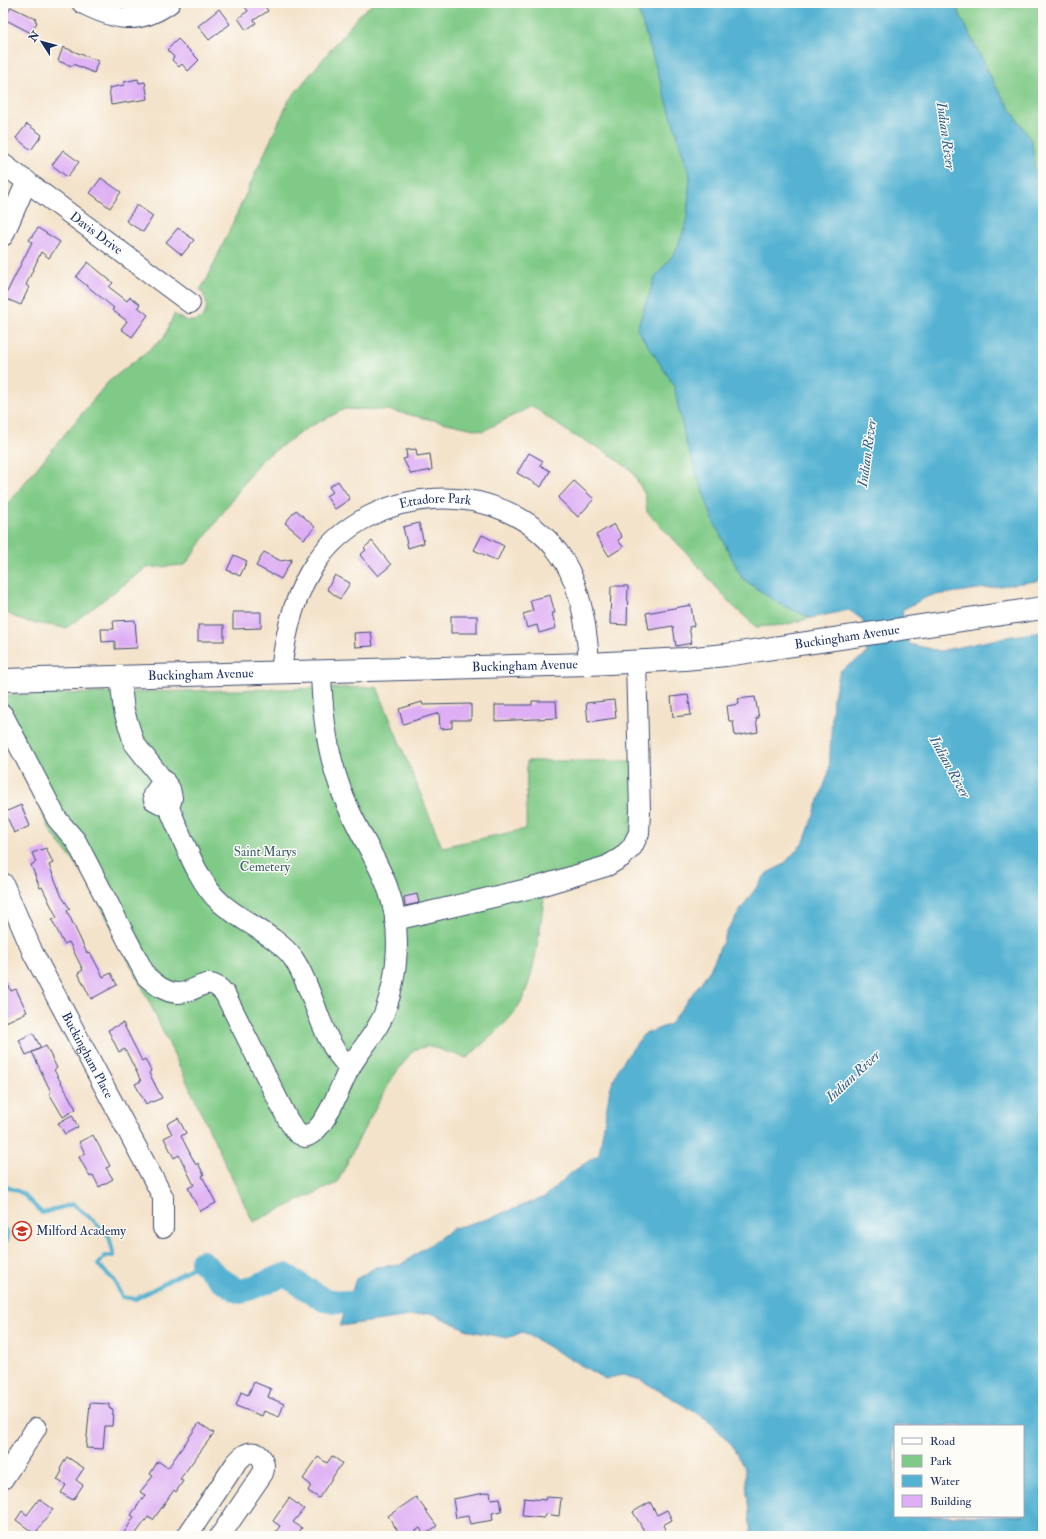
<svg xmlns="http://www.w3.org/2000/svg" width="1046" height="1539" font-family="'IM FELL Double Pica',serif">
	<rect width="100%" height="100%" fill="#fdfcf7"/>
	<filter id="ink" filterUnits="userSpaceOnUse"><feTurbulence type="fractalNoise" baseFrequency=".025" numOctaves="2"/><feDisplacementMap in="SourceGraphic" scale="8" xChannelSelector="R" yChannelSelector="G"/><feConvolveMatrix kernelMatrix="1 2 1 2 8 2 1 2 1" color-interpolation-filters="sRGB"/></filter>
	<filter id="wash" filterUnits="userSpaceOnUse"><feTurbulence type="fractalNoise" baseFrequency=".012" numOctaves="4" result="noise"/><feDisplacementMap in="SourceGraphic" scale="16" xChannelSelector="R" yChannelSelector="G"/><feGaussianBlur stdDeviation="0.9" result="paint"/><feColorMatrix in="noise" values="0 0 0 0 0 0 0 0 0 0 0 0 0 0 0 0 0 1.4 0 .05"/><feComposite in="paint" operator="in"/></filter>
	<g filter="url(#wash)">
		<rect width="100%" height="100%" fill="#f4e3cb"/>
		<g fill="#80ca87" stroke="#4e7c72">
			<path d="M374,3H636L690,176L687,222L676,251L655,278L637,329L674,385L686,443L713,520L742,578L778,603L811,618L784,625L756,627L730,603L686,552L647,512L645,495L632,471L603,450L571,434L532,406L483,431L388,410L345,409L307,428L260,461L185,565L146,568L66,628L23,621L3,611V509L108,382L164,338L174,314C179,317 185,322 192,321C209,321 210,300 200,290L207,279L289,100L361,13Z"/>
			<path d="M954,3H1043V200L1036,186L1032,142L996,87Z"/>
			<path d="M377,687L442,847L526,829L527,761H646L640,845L545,891C540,925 535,989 513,1014C500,1030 482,1044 467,1058L428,1046L413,1050L393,1077L365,1127L337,1183L253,1222L144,991L87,879L51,832L3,733V695Z"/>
		</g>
		<path fill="#54b2d2" stroke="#387098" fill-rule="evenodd" d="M636,3H954L996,87L1032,142L1036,186L1043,200V580L929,596L902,610L909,644L940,651L1012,636L1043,632V1536H751L745,1470L732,1445L708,1420L641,1380L622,1375L605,1379L523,1332L507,1338L470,1331L431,1313L340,1326L356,1279L376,1267L400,1265L454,1228L487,1219L545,1197L571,1173L599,1154L610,1089L619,1067L643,1035L670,1024L710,970L729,928L748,899L767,873L783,865L804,842L829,772L833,699L840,671L867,654L863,620L849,610L811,618L778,603L742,578L713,520L686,443L674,385L637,329L655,278L676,251L687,222L690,176ZM895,1426H1023V1516H895Z"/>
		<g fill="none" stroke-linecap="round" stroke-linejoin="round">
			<g stroke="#54b2d2" stroke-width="4">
				<path d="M3,1187L5,1186L22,1193L42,1213L73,1204L93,1220L109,1236L114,1256H105L98,1265L115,1281L122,1297L136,1299L202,1262"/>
				<path d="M3,1228L7,1232L8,1239L3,1245"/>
			</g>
			<path stroke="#54b2d2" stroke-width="24" d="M202,1262L219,1278L240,1292L285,1275L324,1300L348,1303"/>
		</g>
		<g id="blocks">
			<g fill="#deaff4">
				<path d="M242,3H263L268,11L254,20L256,23L246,30L238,18L248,11Z"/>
				<path d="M11,7L36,19L35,21L37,22L31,33L4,19Z"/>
				<path d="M219,9L230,24L209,40L198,26Z"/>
				<path d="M178,39L199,60L188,71L182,64L179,67L172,60L174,57L167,50Z"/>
				<path d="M63,47L98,61L94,73L73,64L72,66L58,61Z"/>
				<path d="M138,79L139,83L145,82L148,99L111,105L109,88L124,85V82Z"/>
				<path d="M27,124L42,135L31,150L16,138Z"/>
				<path d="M63,150L79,162L67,177L52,165Z"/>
				<path d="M101,178L121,192L110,208L90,193Z"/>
				<path d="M137,205L153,216L143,232L126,221Z"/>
				<path d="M38,228L60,242L49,258L41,252L26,285L29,287L21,305L4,298L32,242L29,240Z"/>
				<path d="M178,228L194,240L182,255L166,242Z"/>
				<path d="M88,262L113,283L109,287L127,301L130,297L140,304L138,307L148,315L132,337L121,329L127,321L112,310L114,308L76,277Z"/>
				<path d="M416,449L417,456L430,454L432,470L411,474L403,459L407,458L406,450Z"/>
				<path d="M529,453L543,461L540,465L550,471L541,487L517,473Z"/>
				<path d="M338,481L350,499L335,509L326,496L333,492L329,487Z"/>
				<path d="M574,481L594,499L578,517L558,498Z"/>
				<path d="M296,510L315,527L304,539L285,523Z"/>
				<path d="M419,523L424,543L408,548L403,527Z"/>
				<path d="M614,524L622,537L618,540L623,547L609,556L596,535Z"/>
				<path d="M482,535L504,546L497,561L474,550Z"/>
				<path d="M372,541L391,565L378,576L360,555L366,550L364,548Z"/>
				<path d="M264,552L281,561L292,559L281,579L256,566Z"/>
				<path d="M234,555L247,561L240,576L227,570Z"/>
				<path d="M335,575L350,583L340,599L327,589Z"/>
				<path d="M611,586H628L627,625L610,624Z"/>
				<path d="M550,595L555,613H552L556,628L539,633L537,625L527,628L523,614L533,611L530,600Z"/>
				<path d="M691,605L694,626L689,627L692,643L676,646L673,626L649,630L646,613Z"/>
				<path d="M233,612H261V628L233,629Z"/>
				<rect x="451" y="616" width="26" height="17"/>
				<path d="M135,620L137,648L115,649V641L102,642L101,629H114L113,621Z"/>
				<rect x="198" y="625" width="26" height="16"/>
				<path d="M371,632L373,646L355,647L354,633Z"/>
				<path d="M688,695L691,715L673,717L671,697Z"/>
				<path d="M755,697L759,718H756L758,732L735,736L733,721H729L727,706L739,704L738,699Z"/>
				<path d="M614,700L616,718L588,722L586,703Z"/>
				<path d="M532,701H556L557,718L495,721V705H532Z"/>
				<path d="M422,702L423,705L471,704V720H452V728L440,729L439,713L403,724L399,709Z"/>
				<path d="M21,805L30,826L14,833L5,812Z"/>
				<path d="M46,848L53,863L49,865L62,897L70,909L67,911L87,953L90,952L103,977L111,973L117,985L91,999L78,973L83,970L69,942L64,944L52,920L57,918L42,887L40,888L31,865L36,862L32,853Z"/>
				<path d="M417,894L419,903L405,906L404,897Z"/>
				<path d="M3,973L11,991L16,989L27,1012L6,1022L3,1015Z"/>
				<path d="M123,1023L142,1061L145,1059L151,1071L149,1073L162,1098L152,1102L151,1101L146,1104L135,1084L141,1081L125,1049L119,1052L108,1030Z"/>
				<path d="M33,1033L41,1048L26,1055L19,1040Z"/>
				<path d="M46,1046L57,1068L54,1070L76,1109L63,1117L49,1093L51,1092L32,1052Z"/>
				<path d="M72,1115L78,1127L65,1134L58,1123Z"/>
				<path d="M178,1118L186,1133L181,1136L196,1165L198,1163L204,1175L202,1176L216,1203L200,1211L188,1188L194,1185L179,1155L174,1158L164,1138L172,1134L167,1124Z"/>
				<path d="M93,1135L110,1166L106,1168L113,1179L99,1187L93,1175L90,1177L79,1157L85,1153L79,1142Z"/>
				<path d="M254,1382L271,1389L268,1397L284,1404L279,1417L264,1411L262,1416L236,1406L241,1392L248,1395Z"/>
				<path d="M90,1403L109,1404V1408L113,1409L112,1426H105L103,1449L86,1448Z"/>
				<path d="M199,1423L214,1433L180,1479L183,1481L176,1492L174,1490L153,1520L148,1517L134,1536H122L134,1517L131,1515L145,1495L140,1492L153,1476L150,1474L158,1461L168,1468Z"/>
				<path d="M332,1456L342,1463L319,1498L308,1491L311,1485L303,1479L318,1457L327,1463Z"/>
				<path d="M67,1457L84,1468L76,1480L83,1485L73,1500L61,1493L66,1485L57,1480L62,1471L60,1469Z"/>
				<path d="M490,1492L491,1499L500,1498L502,1511L492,1513L493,1520L470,1524L468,1516L456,1518L453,1499Z"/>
				<path d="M416,1497L437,1526L424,1535L420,1528L408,1536H401L388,1516Z"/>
				<path d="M546,1497L561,1498L559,1516L545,1514L544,1518L522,1516L524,1498L545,1500Z"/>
				<path d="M289,1498L304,1509L293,1522L302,1528L296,1536H273L280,1526L273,1521Z"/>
				<path d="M39,1499L53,1509L35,1534L16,1520L22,1511L27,1515Z"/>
				<path d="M650,1502L657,1515L667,1510L672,1520L663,1525L668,1536H647L633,1512Z"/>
			</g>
		</g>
	</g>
	<g filter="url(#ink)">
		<use href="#blocks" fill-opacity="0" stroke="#3c4a6e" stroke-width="1"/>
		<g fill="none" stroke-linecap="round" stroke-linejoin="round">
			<defs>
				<g id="minor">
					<path d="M82,3C115,20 138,26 170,3"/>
					<path id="s1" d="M3,164L190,303"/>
					<path d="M3,236L27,181"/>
					<path id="s2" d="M281,672C285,634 294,593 317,561C370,484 500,475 558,552C581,582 587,627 589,664"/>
					<path d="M120,677L124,711L134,743L170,789L172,798L169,808C182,836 198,884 221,903C241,921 277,936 293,958C316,992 319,1040 350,1068"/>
					<path d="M3,715L57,819L76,841L146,976C155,984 164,992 177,993C198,994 206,971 225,994L288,1120L297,1133L305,1137C325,1131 339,1089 348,1071C359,1050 377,1034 385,1011C399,972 402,926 387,886C374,853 353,824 341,790C327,753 322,712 321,671"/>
					<path d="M164,780L153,795L154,800L169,808"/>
					<path id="s3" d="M3,883L33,953L163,1197V1228"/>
					<path d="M395,920L540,886L607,866L622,857L632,847L639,833L640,811L636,662"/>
					<path d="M3,1479L36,1428"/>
					<path d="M187,1536L236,1463C239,1460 242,1456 246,1454C259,1448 267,1462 263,1473L220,1536"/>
				</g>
				<g id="major">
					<path id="s4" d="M3,680L589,664L684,659L726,655L1043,608"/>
				</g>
			</defs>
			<use href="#minor" stroke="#3c4a6e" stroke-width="22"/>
			<use href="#major" stroke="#3c4a6e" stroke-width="24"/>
			<use href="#minor" stroke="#fff" stroke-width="20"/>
			<use href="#major" stroke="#fff" stroke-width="22"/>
		</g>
	</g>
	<defs>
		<symbol id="school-ring" viewBox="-11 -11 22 22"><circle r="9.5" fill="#fdfcf7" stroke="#c8321e" stroke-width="1.5"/><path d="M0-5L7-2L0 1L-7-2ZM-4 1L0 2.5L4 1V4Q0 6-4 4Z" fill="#c8321e"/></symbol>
	</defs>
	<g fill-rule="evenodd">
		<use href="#school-ring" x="11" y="1220" width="22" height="22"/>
	</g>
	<g text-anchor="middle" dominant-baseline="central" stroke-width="3" stroke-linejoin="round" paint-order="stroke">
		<g font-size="13" fill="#1b2f5e" stroke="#fdfcf7">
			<text stroke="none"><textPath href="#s1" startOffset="116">Davis Drive</textPath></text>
			<text stroke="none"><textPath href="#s2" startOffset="256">Ettadore Park</textPath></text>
			<text stroke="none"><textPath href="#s4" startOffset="846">Buckingham Avenue</textPath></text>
			<text stroke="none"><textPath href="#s4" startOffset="522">Buckingham Avenue</textPath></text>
			<text stroke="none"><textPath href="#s4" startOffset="198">Buckingham Avenue</textPath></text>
			<text stroke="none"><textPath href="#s3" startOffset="192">Buckingham Place</textPath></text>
		</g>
		<g font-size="13" fill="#395e6a" stroke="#fdfcf7">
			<text x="265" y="852">Saint Marys<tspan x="265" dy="15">Cemetery</tspan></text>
		</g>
		<g font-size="13" fill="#1b2f5e" stroke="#fdfcf7" text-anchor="start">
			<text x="36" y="1231">Milford Academy</text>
		</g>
		<g font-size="14" font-style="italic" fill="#2f5d87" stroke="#fdfcf7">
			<text transform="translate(946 136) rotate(82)">Indian River</text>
			<text transform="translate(867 453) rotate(-82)">Indian River</text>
			<text transform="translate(950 767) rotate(61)">Indian River</text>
			<text transform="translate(853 1076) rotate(-43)">Indian River</text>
		</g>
	</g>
	<rect width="1046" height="1539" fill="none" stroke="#fdfcf7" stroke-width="16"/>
	<rect x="894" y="1425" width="130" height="92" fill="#fdfcf7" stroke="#a3aaba"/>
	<rect x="902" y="1438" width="20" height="6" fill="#ffffff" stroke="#a3aaba"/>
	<text x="930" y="1445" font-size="12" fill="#1b2f5e">Road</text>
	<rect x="902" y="1455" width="20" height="12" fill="#80ca87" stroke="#a3aaba"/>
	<text x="930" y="1465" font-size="12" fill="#1b2f5e">Park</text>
	<rect x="902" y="1475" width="20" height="12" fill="#54b2d2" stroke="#a3aaba"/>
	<text x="930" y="1485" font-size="12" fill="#1b2f5e">Water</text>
	<rect x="902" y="1495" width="20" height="12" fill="#deaff4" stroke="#a3aaba"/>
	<text x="930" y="1505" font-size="12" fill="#1b2f5e">Building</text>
	<g transform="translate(42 42) rotate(306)" stroke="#fdfcf7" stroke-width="3" paint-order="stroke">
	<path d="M0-3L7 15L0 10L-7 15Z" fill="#1b2f5e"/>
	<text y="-6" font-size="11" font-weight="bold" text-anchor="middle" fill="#1b2f5e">N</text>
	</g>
</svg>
